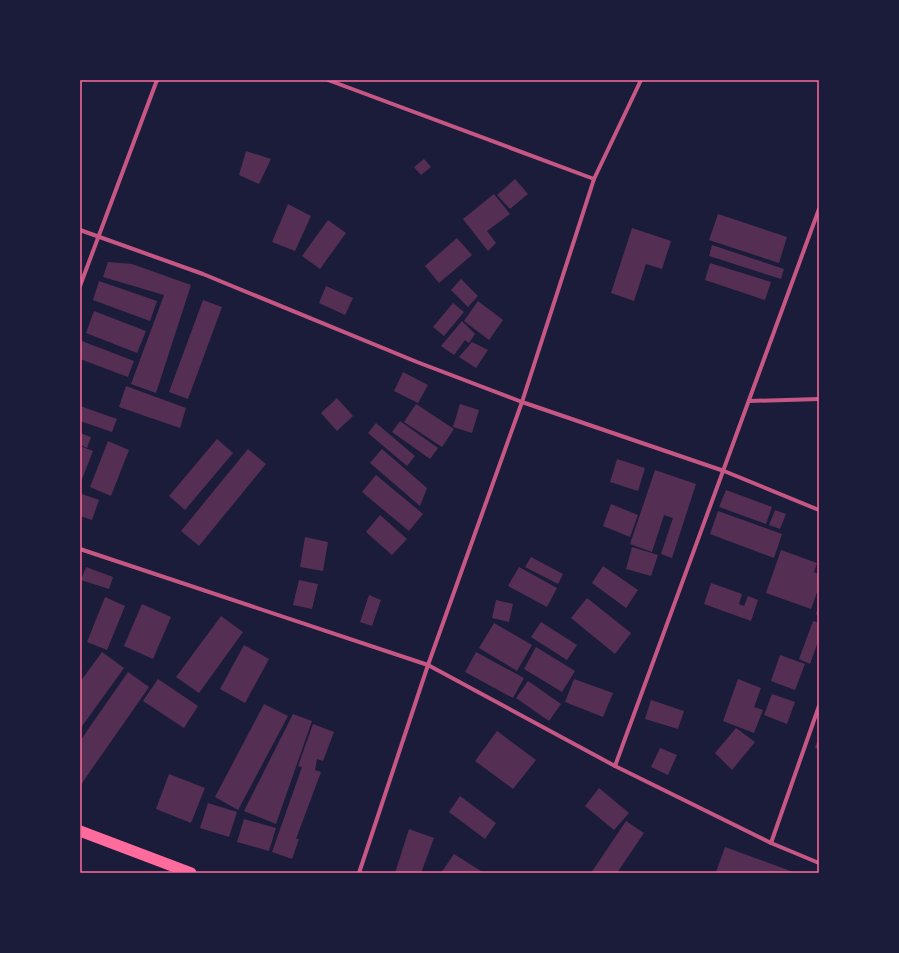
<svg xmlns="http://www.w3.org/2000/svg" width="899" height="953" font-family="'Fira Sans Condensed',sans-serif">
	<rect width="100%" height="100%" fill="#1b1b3a"/>
	<g fill="#542f53">
		<path d="M246,151L271,159L259,184L239,175Z"/>
		<path d="M424,159L431,167L421,175L414,167Z"/>
		<path d="M515,179L528,194L510,209L497,195Z"/>
		<path d="M494,194L510,214L487,231L496,243L488,251L463,219Z"/>
		<path d="M288,204L311,216L295,251L272,242Z"/>
		<path d="M718,214L787,237L779,263L709,240Z"/>
		<path d="M328,220L346,233L320,269L302,256Z"/>
		<path d="M632,228L671,241L662,269L646,264L634,301L611,293Z"/>
		<path d="M457,238L472,255L439,283L425,266Z"/>
		<path d="M712,245L784,269L781,279L709,256Z"/>
		<path d="M108,262L132,264L191,285L156,393L131,384L164,295L103,277Z"/>
		<path d="M710,263L771,282L765,300L705,280Z"/>
		<path d="M461,279L478,296L468,307L451,290Z"/>
		<path d="M99,281L157,301L150,321L93,300Z"/>
		<path d="M326,286L353,298L345,315L319,303Z"/>
		<path d="M203,300L222,307L188,399L169,392Z"/>
		<path d="M478,301L503,320L489,340L464,321Z"/>
		<path d="M453,303L464,312L444,336L433,327Z"/>
		<path d="M94,311L146,331L137,353L86,333Z"/>
		<path d="M462,321L475,334L469,343L465,340L454,355L441,346Z"/>
		<path d="M82,341L134,361L128,377L80,359Z"/>
		<path d="M472,342L488,350L476,368L459,357Z"/>
		<path d="M403,372L428,385L418,403L394,391Z"/>
		<path d="M126,386L186,408L180,428L119,407Z"/>
		<path d="M337,398L353,416L337,431L321,413Z"/>
		<path d="M416,404L454,429L442,447L404,422Z"/>
		<path d="M460,404L479,410L472,433L453,427Z"/>
		<path d="M80,406L117,419L112,432L80,421Z"/>
		<path d="M400,421L438,448L430,459L392,432Z"/>
		<path d="M376,423L415,456L407,466L368,433Z"/>
		<path d="M80,433L91,437L87,448L80,445Z"/>
		<path d="M217,439L233,453L185,510L169,496Z"/>
		<path d="M108,441L129,450L111,496L90,487Z"/>
		<path d="M80,446L93,451L80,484Z"/>
		<path d="M248,449L266,464L199,546L181,531Z"/>
		<path d="M382,449L427,488L420,506L370,463Z"/>
		<path d="M617,459L645,468L638,491L610,482Z"/>
		<path d="M655,470L696,484L672,558L661,554L673,518L664,515L652,552L630,544Z"/>
		<path d="M376,475L423,514L409,531L362,492Z"/>
		<path d="M726,490L772,507L766,524L719,507Z"/>
		<path d="M82,494L99,500L92,520L80,516V501Z"/>
		<path d="M611,504L638,515L630,537L603,526Z"/>
		<path d="M775,510L786,514L780,529L769,525Z"/>
		<path d="M718,511L782,534L774,558L710,534Z"/>
		<path d="M380,515L407,539L392,555L366,532Z"/>
		<path d="M305,537L328,542L323,571L300,567Z"/>
		<path d="M632,547L658,555L651,576L626,569Z"/>
		<path d="M781,550L817,563L814,572L819,574V587L811,609L766,593Z"/>
		<path d="M531,557L563,574L558,584L525,567Z"/>
		<path d="M603,566L638,590L626,608L592,583Z"/>
		<path d="M86,567L113,577L109,589L81,580Z"/>
		<path d="M519,567L557,588L547,607L508,586Z"/>
		<path d="M299,580L318,584L312,609L293,605Z"/>
		<path d="M711,583L742,594L739,604L744,606L748,596L758,600L751,621L704,604Z"/>
		<path d="M369,595L381,600L372,626L360,622Z"/>
		<path d="M105,597L125,606L107,650L87,642Z"/>
		<path d="M587,598L631,633L615,654L571,618Z"/>
		<path d="M496,600L513,604L509,622L492,618Z"/>
		<path d="M142,604L171,617L153,659L124,646Z"/>
		<path d="M819,605V615L816,614Z"/>
		<path d="M221,616L243,632L199,693L176,677Z"/>
		<path d="M813,621L819,623V639L810,664L799,659Z"/>
		<path d="M541,622L577,645L567,660L531,637Z"/>
		<path d="M494,623L532,645L517,671L479,648Z"/>
		<path d="M244,645L269,659L245,703L220,689Z"/>
		<path d="M536,647L575,671L562,692L524,669Z"/>
		<path d="M102,652L124,668L80,729V682Z"/>
		<path d="M476,652L524,678L513,698L465,672Z"/>
		<path d="M780,655L805,664L795,690L771,681Z"/>
		<path d="M128,672L149,687L80,786V741Z"/>
		<path d="M158,679L198,706L184,728L143,701Z"/>
		<path d="M574,679L613,693L603,717L565,702Z"/>
		<path d="M738,679L761,688L754,707L763,710L754,733L723,721Z"/>
		<path d="M528,681L561,704L549,721L516,698Z"/>
		<path d="M772,694L795,702L787,724L764,715Z"/>
		<path d="M651,700L684,711L678,729L645,719Z"/>
		<path d="M264,704L288,716L238,810L215,797Z"/>
		<path d="M293,714L312,721L276,824L244,811Z"/>
		<path d="M313,724L334,732L323,761L317,759L315,770L321,772L296,839H299L292,859L272,852L302,767L298,766Z"/>
		<path d="M736,728L755,742L732,770L715,753Z"/>
		<path d="M497,731L536,760L513,789L475,761Z"/>
		<path d="M817,742L819,743V749L815,748Z"/>
		<path d="M660,748L677,755L668,775L651,767Z"/>
		<path d="M169,774L205,788L191,823L156,809Z"/>
		<path d="M599,788L629,813L614,830L585,806Z"/>
		<path d="M460,796L496,823L485,839L449,812Z"/>
		<path d="M208,803L237,812L229,837L200,828Z"/>
		<path d="M244,819L276,828L269,851L237,842Z"/>
		<path d="M626,821L644,833L617,873H591Z"/>
		<path d="M409,829L434,838L421,873H395Z"/>
		<path d="M725,847L796,873L716,872Z"/>
		<path d="M454,854L484,873H441Z"/>
	</g>
	<g fill="none" stroke-linecap="round" stroke-linejoin="round">
		<g stroke="#c65784" stroke-width="4">
			<path d="M328,80L594,179"/>
			<path d="M80,230L203,274L417,362L522,402L724,471L819,510"/>
			<path d="M80,286L157,80"/>
			<path d="M749,401L819,399"/>
			<path d="M80,549L428,665L615,766L771,843L819,863"/>
			<path d="M615,766L819,209"/>
			<path d="M771,843L819,706"/>
			<path d="M359,873L428,665L522,402L594,179L641,80"/>
		</g>
		<path stroke="#ff6b9d" stroke-width="11" d="M80,831L191,873"/>
	</g>
	<rect width="899" height="953" fill="none" stroke="#1b1b3a" stroke-width="162"/>
	<rect x="81" y="81" width="737" height="791" fill="none" stroke="#ff6b9d" stroke-width="1.5"/>
</svg>
